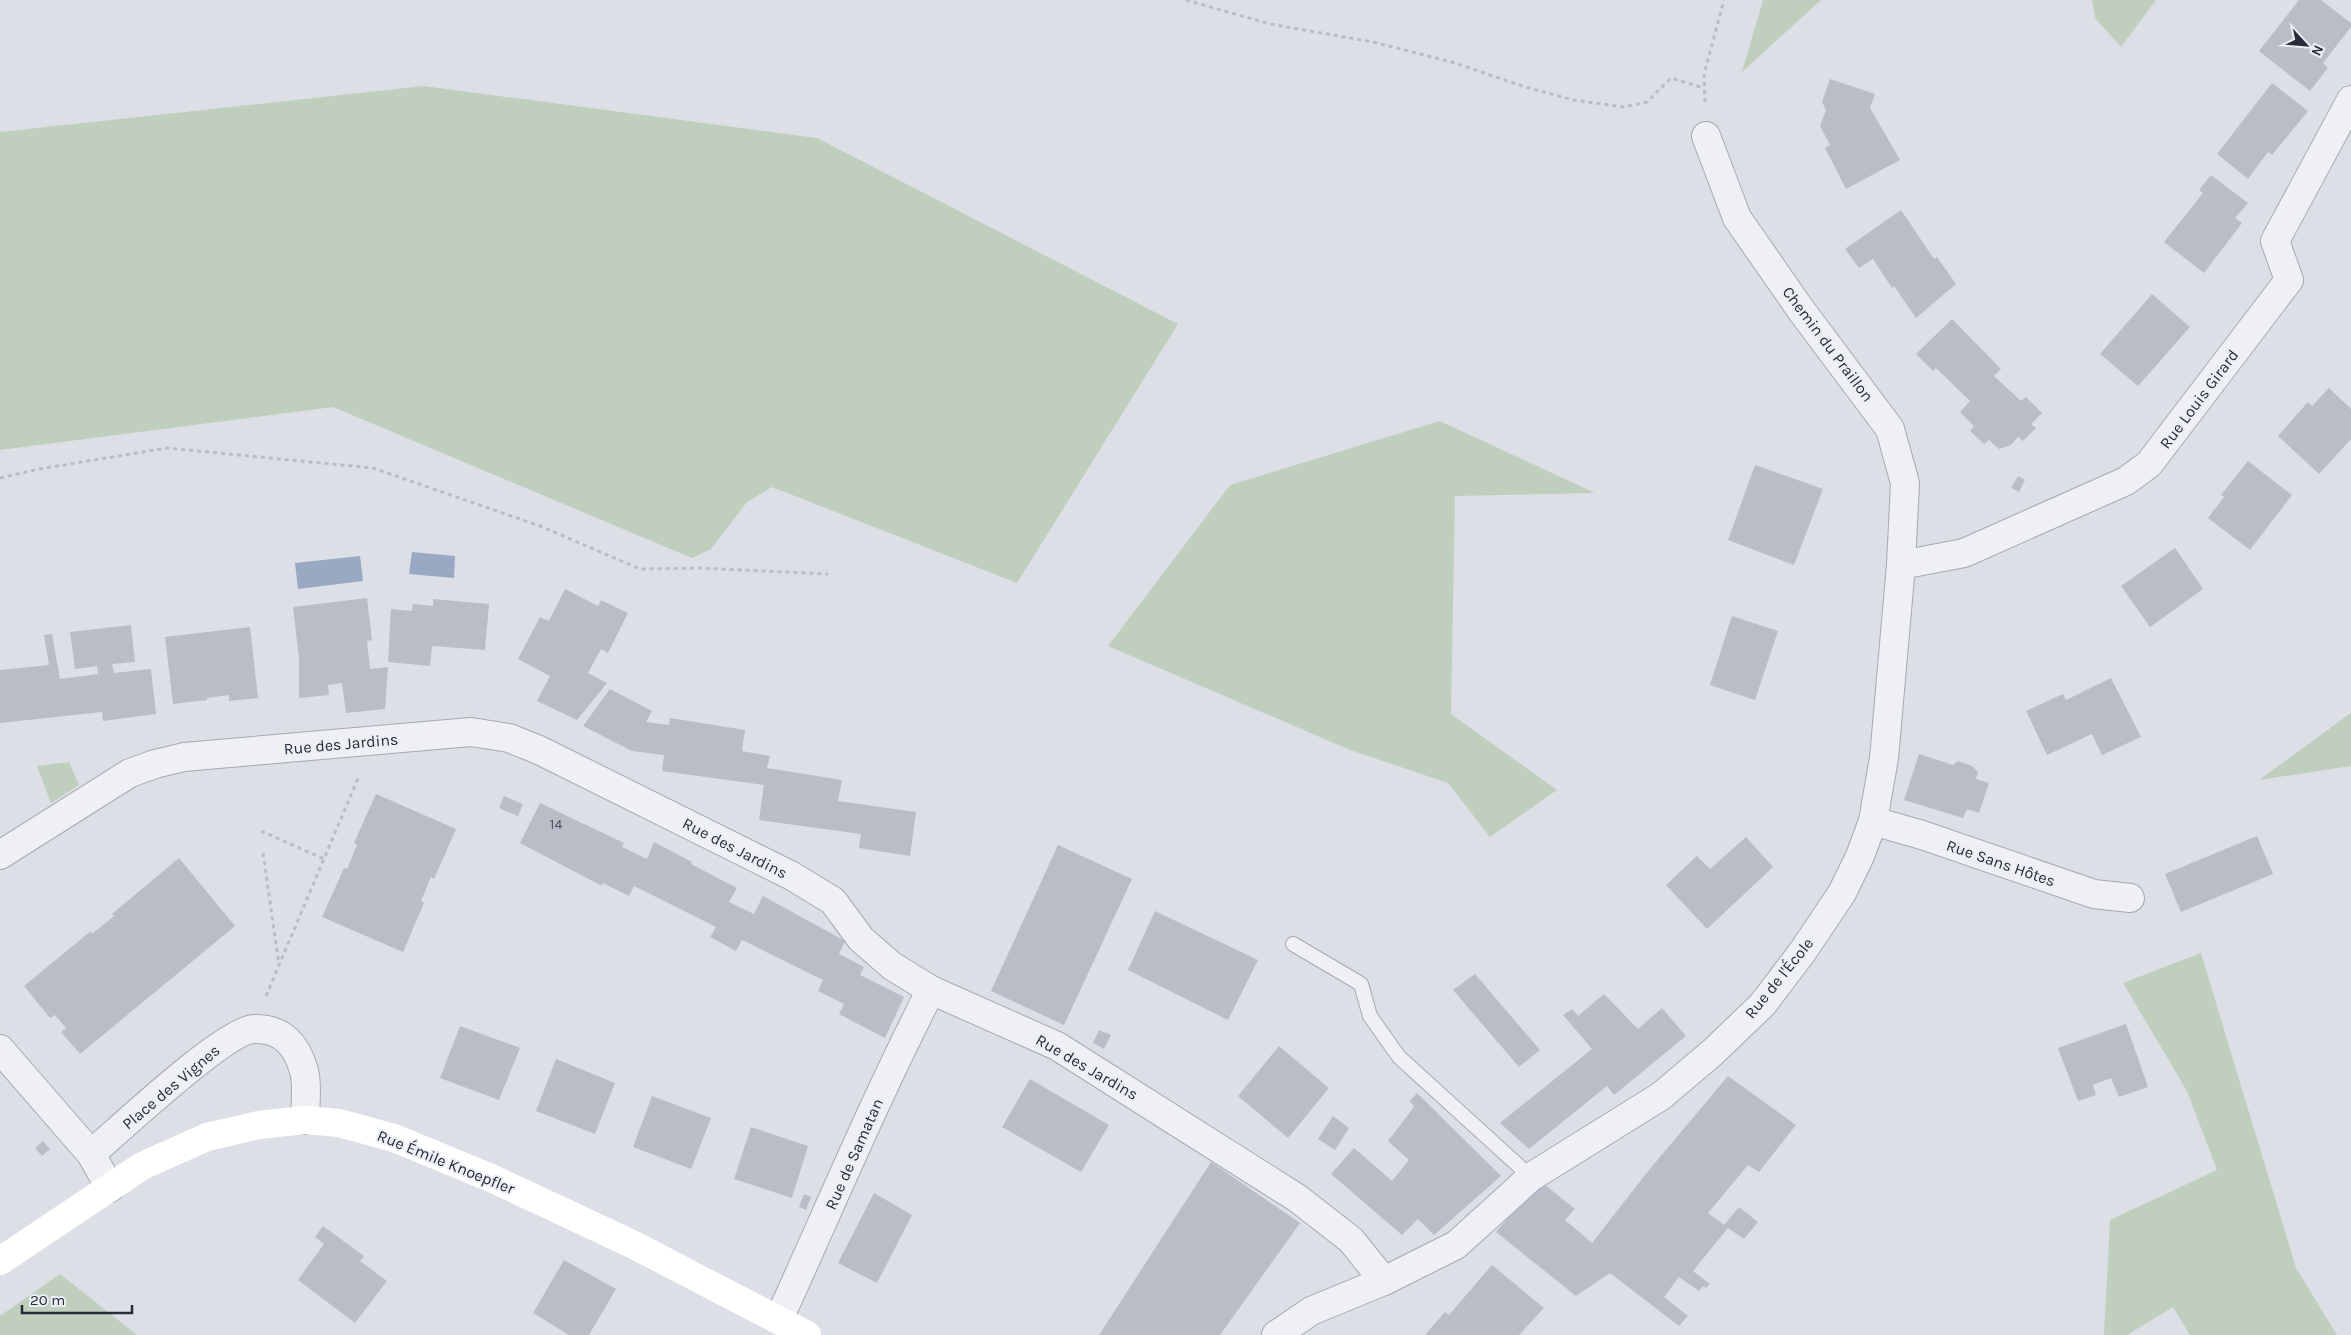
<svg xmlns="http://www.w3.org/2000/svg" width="2351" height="1335" font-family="Karla,sans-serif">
	<rect width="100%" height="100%" fill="#dcdfe5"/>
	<g fill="#c0cebe">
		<path d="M1763,0H1821L1742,72Z"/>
		<path d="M2092,0H2156L2121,47L2095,18Z"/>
		<path d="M424,86L817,138L1178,324L1017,583L772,487L747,502L711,549L692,558L333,407L0,450V132Z"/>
		<path d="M1440,421L1595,493L1455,496L1451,714L1557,790L1490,837L1448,783L1350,750L1108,646L1230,485Z"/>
		<path d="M2351,713V766L2259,780Z"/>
		<path d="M69,762L79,785L51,803L37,766Z"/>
		<path d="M2201,953L2296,1268L2337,1335H2190L2173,1307L2127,1335H2104L2110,1220L2217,1170L2187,1091L2123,983Z"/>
		<path d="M60,1274L137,1335H0V1316Z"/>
	</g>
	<g fill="#99a9c3">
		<path d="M412,552L455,556L454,578L409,574Z"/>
		<path d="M360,556L363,581L298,589L295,563Z"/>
	</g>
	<g fill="#babdc7">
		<path d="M2299,0H2321L2351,23V27L2323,63L2328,68L2310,91L2259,51Z"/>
		<path d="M1830,79L1875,94L1870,108L1900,160L1846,189L1825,148L1830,145L1820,126L1826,110L1822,102Z"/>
		<path d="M2272,83L2308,111L2272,155L2268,152L2248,179L2217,154Z"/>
		<path d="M2211,175L2248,203L2235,218L2242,223L2204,273L2164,242L2203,193L2199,190Z"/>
		<path d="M1901,210L1934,259L1937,257L1956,284L1916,318L1894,286L1892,288L1873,259L1859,268L1845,249Z"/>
		<path d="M2152,294L2190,327L2138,386L2100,354Z"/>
		<path d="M1952,319L2001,369L1994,376L2021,401L2026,397L2042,413L2031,424L2036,428L2023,441L2018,437L2011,445L1999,449L1989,440L1984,444L1970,431L1974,426L1960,412L1970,401L1936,368L1933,371L1916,354Z"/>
		<path d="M2329,388L2351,409V439L2319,474L2278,436L2308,402L2312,406Z"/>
		<path d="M2248,461L2292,495L2250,550L2208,518L2224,497L2221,495Z"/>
		<path d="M1755,465L1823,489L1794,565L1728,540Z"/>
		<path d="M2018,476L2025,480L2019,492L2011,488Z"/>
		<path d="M2175,548L2203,589L2150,627L2121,586Z"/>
		<path d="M565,589L598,606L601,600L628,613L608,653L601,649L588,673L607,683L577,720L537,701L550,676L518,659L540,617L549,621Z"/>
		<path d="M367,598L372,640L367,641L370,669L388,667L385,709L346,713L342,683L328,685L329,695L299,698V658L293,607Z"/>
		<path d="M433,599L489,604L485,650L432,646L430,666L388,662L391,609L412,611L413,604L433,606Z"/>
		<path d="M1732,616L1778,631L1755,700L1710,685Z"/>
		<path d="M131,625L135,662L112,664L114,673L151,669L156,714L103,721L102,712L0,723V670L49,665L44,635L52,634L60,679L98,674L97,666L75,669L70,632Z"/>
		<path d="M250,627L258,698L229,701V695L207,698V700L173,704L165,637Z"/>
		<path d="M2111,678L2141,737L2102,755L2092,734L2047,755L2026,711L2063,694L2066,700Z"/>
		<path d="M610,689L652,711L646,722L669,725L670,718L745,730L742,751L770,756L767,768L842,780L838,801L916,812L910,856L859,848L861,834L759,820L764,785L662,771L664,755L632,751L583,726Z"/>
		<path d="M1919,754L1953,765L1958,761L1972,766L1978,772L1976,779L1989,783L1979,813L1967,809L1963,818L1904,800Z"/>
		<path d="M376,794L456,829L434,879L431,877L421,901L424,903L403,952L322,917L344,868L347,869L357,845L354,843Z"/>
		<path d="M504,796L523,804L518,816L499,808Z"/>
		<path d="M540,803L624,843L622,847L647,859L654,842L692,862L691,864L737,888L729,902L754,914L763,896L845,941L839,954L864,967L860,975L904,997L885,1038L839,1014L844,1004L818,991L823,980L742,940L736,951L710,937L716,927L634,886L629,896L603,883L602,886L520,843Z"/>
		<path d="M2257,836L2273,874L2181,912L2165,874Z"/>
		<path d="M1746,837L1773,867L1707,929L1666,885L1697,856L1710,869Z"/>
		<path d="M1058,845L1132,879L1064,1025L991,991Z"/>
		<path d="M179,858L235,926L80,1054L61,1032L66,1028L55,1015L50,1018L24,986L91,931L92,934L114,916L112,914Z"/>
		<path d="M1155,911L1258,960L1228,1020L1128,970Z"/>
		<path d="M1475,974L1540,1050L1519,1067L1453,990Z"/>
		<path d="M1604,994L1638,1029L1662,1008L1686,1036L1614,1095L1607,1086L1529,1149L1500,1123L1592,1049L1563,1015L1572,1009L1578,1016Z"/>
		<path d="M2126,1024L2148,1087L2119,1097L2111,1078L2093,1085L2096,1095L2078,1101L2058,1048Z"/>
		<path d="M460,1026L520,1048L499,1100L440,1078Z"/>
		<path d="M1099,1030L1111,1035L1104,1049L1093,1043Z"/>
		<path d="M1279,1046L1329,1088L1288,1138L1238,1096Z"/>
		<path d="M556,1059L615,1083L595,1134L536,1111Z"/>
		<path d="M1728,1076L1796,1125L1759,1172L1748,1165L1708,1213L1724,1225L1739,1207L1758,1222L1744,1239L1728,1228L1693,1271L1710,1284L1706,1288L1703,1286L1699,1291L1679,1277L1664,1297L1688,1316L1679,1326L1610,1273L1576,1296L1496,1232L1540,1181L1575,1209L1565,1220L1592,1243L1649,1170Z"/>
		<path d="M1030,1079L1109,1125L1081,1172L1002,1127Z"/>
		<path d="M1417,1093L1501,1176L1434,1235L1418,1219L1402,1235L1331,1174L1354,1148L1392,1181L1409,1160L1388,1141L1414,1107L1410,1101Z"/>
		<path d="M652,1096L711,1118L691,1169L633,1147Z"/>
		<path d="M1333,1116L1349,1128L1335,1150L1318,1139Z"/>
		<path d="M751,1127L808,1146L792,1198L734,1179Z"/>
		<path d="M43,1141L50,1149L42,1156L35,1148Z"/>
		<path d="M1211,1162L1300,1223L1220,1335H1099Z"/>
		<path d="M874,1193L912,1215L877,1283L838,1263Z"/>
		<path d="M804,1194L811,1197L806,1210L799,1207Z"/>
		<path d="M323,1226L364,1256L360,1261L387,1281L355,1323L298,1280L324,1244L315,1237Z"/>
		<path d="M564,1260L616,1289L589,1335H569L533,1313Z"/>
		<path d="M1492,1265L1544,1308L1519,1335H1425L1445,1312L1449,1315Z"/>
	</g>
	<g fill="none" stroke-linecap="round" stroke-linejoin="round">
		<defs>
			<path id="service" d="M1293,944L1361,984L1370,1016L1399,1057L1531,1177"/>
			<g id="minor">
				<path d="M1901,565L1964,553L2126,481L2149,464L2289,280L2275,241L2351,100"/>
				<path d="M1873,821L1922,835L2094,894L2130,898"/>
				<path d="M0,855L130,773L155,764L184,757L471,732L509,738L539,750L792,876L833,901L861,939L892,966L931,990L1057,1046L1297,1198L1351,1240L1384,1281"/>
				<path d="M0,1049L91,1154L110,1188"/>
				<path d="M91,1154C119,1130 225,1030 254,1029C282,1028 297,1045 304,1071C308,1085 305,1105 305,1120"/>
				<path d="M779,1319C829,1209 876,1097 931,990"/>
				<path d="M1276,1335L1311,1311L1384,1281L1456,1245L1531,1177L1661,1096L1713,1052L1763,1004L1803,951L1842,893L1860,856L1873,821L1884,758L1901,565L1905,483L1890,429L1801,310L1737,218L1706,136"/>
			</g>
		</defs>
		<use href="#service" stroke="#a6a9b2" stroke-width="16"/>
		<use href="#minor" stroke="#a6a9b2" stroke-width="30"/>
		<g stroke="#babdc4" stroke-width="3" stroke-dasharray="4 4" stroke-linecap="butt">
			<path d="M1186,0L1270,24L1373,42L1452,62L1522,86L1573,100L1624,107L1647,102L1671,78L1704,88"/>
			<path d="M1705,102L1704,74L1724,0"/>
			<path d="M0,478L39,469L167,448L373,468L540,526L640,569L700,568L828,574"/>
			<path d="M261,831L324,859"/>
			<path d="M263,853L279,965"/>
			<path d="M266,996L359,776"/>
		</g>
		<use href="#service" stroke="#eef0f4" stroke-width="14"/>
		<use href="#minor" stroke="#eef0f4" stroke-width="28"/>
		<path stroke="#fff" stroke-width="28" d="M0,1261L142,1166L207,1137L259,1125L305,1120L339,1123L394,1138L491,1178L632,1244L807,1335"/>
	</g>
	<g text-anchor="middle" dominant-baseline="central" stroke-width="4" stroke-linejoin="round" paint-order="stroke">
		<g font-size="14" fill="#4c505d">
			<text x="556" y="824">14</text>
		</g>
		<g font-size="16" fill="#272c3a" stroke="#ebeef3">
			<text transform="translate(1828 344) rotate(53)">Chemin du Praillon</text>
			<text transform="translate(2199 399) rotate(-53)">Rue Louis Girard</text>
			<text transform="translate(341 744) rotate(-5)">Rue des Jardins</text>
			<text transform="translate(735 848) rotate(27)">Rue des Jardins</text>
			<text transform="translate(2001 863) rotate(19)">Rue Sans Hôtes</text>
			<text transform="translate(1779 978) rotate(-51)">Rue de l'École</text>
			<text transform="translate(1087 1067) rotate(30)">Rue des Jardins</text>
			<text transform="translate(171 1087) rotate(-40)">Place des Vignes</text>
			<text transform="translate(854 1154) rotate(-66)">Rue de Samatan</text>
			<text transform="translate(446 1162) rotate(22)">Rue Émile Knoepfler</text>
		</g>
	</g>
	<g transform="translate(2306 45) rotate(116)" stroke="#ebeef3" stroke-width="4" paint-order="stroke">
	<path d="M0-4L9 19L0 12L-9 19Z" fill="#272c3a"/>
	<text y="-8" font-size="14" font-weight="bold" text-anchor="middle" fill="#272c3a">N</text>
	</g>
	<path d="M22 1305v8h110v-8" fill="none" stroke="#272c3a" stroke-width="2.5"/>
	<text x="30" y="1305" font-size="15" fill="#272c3a" stroke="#ebeef3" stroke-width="4" paint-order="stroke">20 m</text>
</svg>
